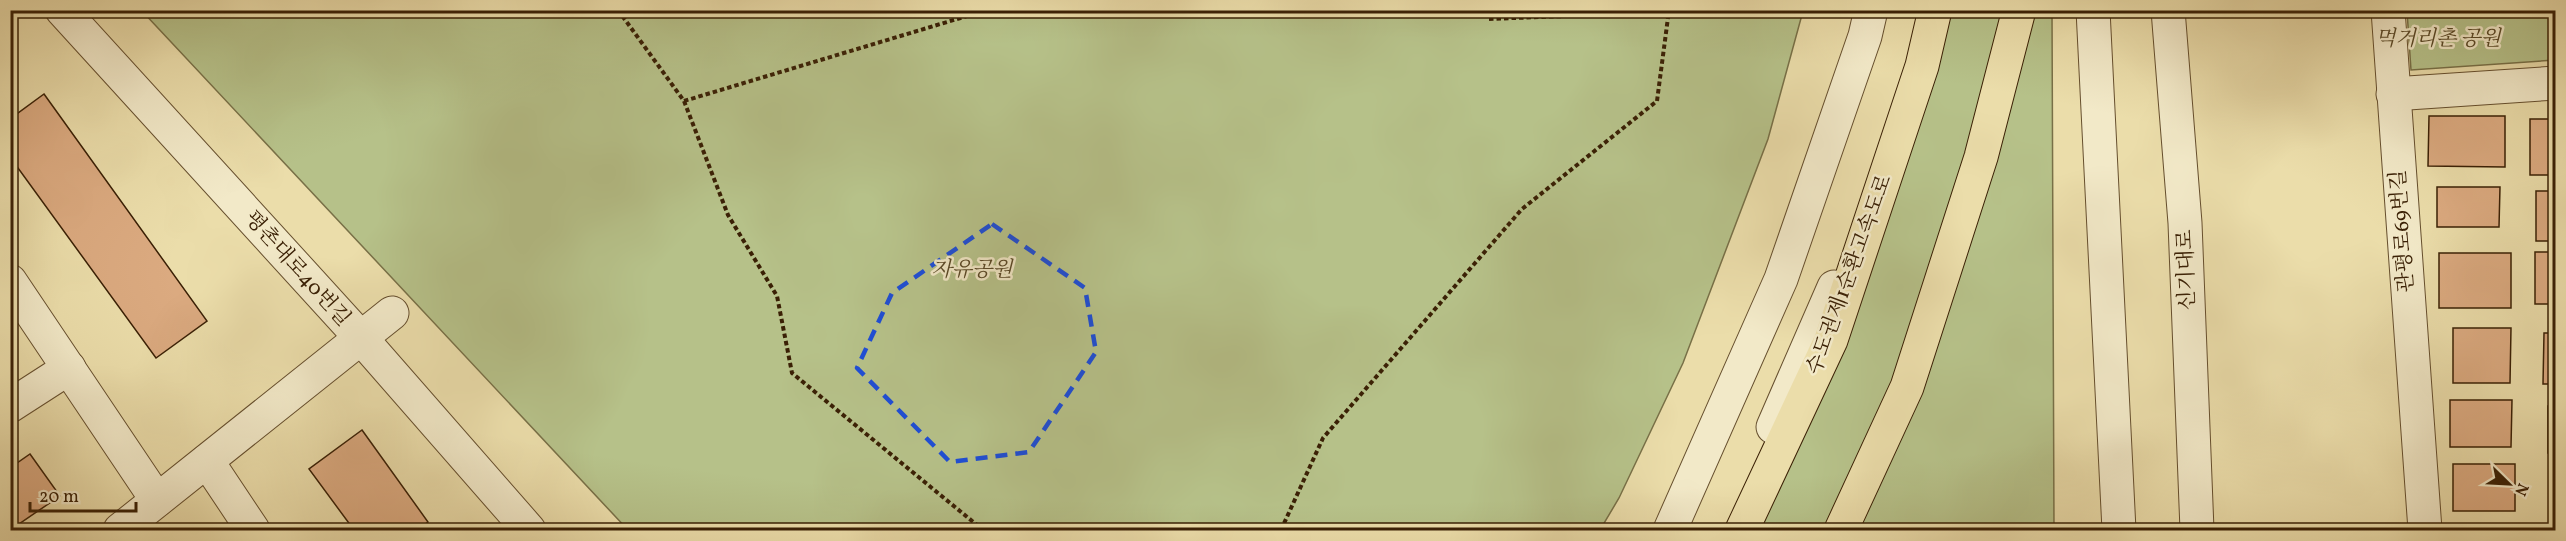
<svg xmlns="http://www.w3.org/2000/svg" width="2566" height="541" font-family="Vollkorn,'Noto Serif KR',serif">
	<rect width="100%" height="100%" fill="#ebddaa"/>
	<filter id="stains"><feTurbulence type="fractalNoise" baseFrequency=".00333" numOctaves="4"/><feColorMatrix values="0 0 0 0 .2 0 0 0 0 .09 0 0 0 0 .02 0 0 0 .5 -.17"/></filter>
	<radialGradient id="worn" r=".72"><stop offset=".6" stop-color="#630" stop-opacity="0"/><stop offset="1" stop-color="#630" stop-opacity=".3"/></radialGradient>
	<g fill="#b6c189" stroke="#787047" stroke-width="1.5">
		<path d="M142,11H1803L1768,139L1683,363L1619,498L1600,530H628Z"/>
		<path d="M1949,11H2052L2054,530H1743Z"/>
		<path d="M2407,11H2555V60L2411,70Z"/>
	</g>
	<g fill="#dbaa80" stroke="#3a2005" stroke-width="1.5">
		<path d="M44,94L207,321L156,358L10,157V119Z"/>
		<path d="M2429,116H2505V167L2428,166Z"/>
		<rect x="2530" y="119" width="26" height="56"/>
		<path d="M2437,187H2500L2499,227H2437Z"/>
		<rect x="2536" y="191" width="20" height="50"/>
		<rect x="2535" y="252" width="21" height="52"/>
		<rect x="2439" y="253" width="72" height="55"/>
		<path d="M2453,328H2511L2510,383H2453Z"/>
		<path d="M2544,333H2556V384H2543Z"/>
		<path d="M2450,400H2512L2511,447H2450Z"/>
		<rect x="2548" y="406" width="8" height="47"/>
		<path d="M362,430L428,522L416,530H354L309,469Z"/>
		<path d="M30,454L60,496L10,530V468Z"/>
		<rect x="2453" y="464" width="62" height="47"/>
		<path d="M2552,474H2556V521H2551Z"/>
	</g>
	<g fill="none" stroke-linecap="round" stroke-linejoin="round">
		<defs>
			<g id="minor">
				<path d="M62,10L361,338L529,530"/>
				<path d="M2093,10L2119,530"/>
				<path d="M2168,10L2185,223L2197,530"/>
				<path d="M2388,10L2425,530"/>
				<path d="M2393,94L2556,83"/>
				<path d="M10,281L157,500"/>
				<path d="M10,406L69,368"/>
				<path d="M1773,427L1834,287"/>
				<path d="M207,461L253,530"/>
				<path d="M120,530L392,313"/>
				<path d="M1670,530L1781,279L1865,36L1871,10"/>
			</g>
			<g id="highway">
				<path d="M1742,530L1831,340L1922,66L1935,10"/>
				<path d="M1841,530L1907,387L1981,157L2019,10"/>
			</g>
		</defs>
		<use href="#minor" stroke="#664f2e" stroke-width="35"/>
		<use href="#highway" stroke="#3a2005" stroke-width="35"/>
		<g stroke="#3a2005" stroke-width="4" stroke-dasharray="4.5 3" stroke-linecap="butt">
			<path d="M618,10L684,101L728,215L777,296L792,373L983,530"/>
			<path d="M1489,19L1590,15L1599,10"/>
			<path d="M684,101L987,10"/>
			<path d="M1281,530L1323,438L1522,209L1657,101L1669,10"/>
		</g>
		<use href="#minor" stroke="#f2e9c8" stroke-width="33"/>
		<use href="#highway" stroke="#ebddaa" stroke-width="33"/>
	</g>
	<path fill="none" stroke="#1d4ed8" stroke-width="4.5" stroke-dasharray="12 8" stroke-linejoin="round" d="M992,224L1085,288L1096,352L1029,452L950,462L857,368L892,293Z"/>
	<g text-anchor="middle" dominant-baseline="central" stroke-width="5" stroke-linejoin="round" paint-order="stroke">
		<g font-size="21" font-style="italic" fill="#594826" stroke="#f2e9c8">
			<text x="2438" y="39">먹거리촌 공원</text>
			<text x="972" y="270">자유공원</text>
		</g>
		<g font-size="21" fill="#3a2005" stroke="#f2e9c8">
			<text transform="translate(2403 231) rotate(-94)">관평로69번길</text>
			<text transform="translate(297 269) rotate(48)">평촌대로40번길</text>
			<text transform="translate(2187 270) rotate(-92)">신기대로</text>
			<text transform="translate(1850 275) rotate(-70)">수도권제1순환고속도로</text>
		</g>
	</g>
	<rect width="2566" height="541" fill="none" stroke="#ebddaa" stroke-width="36"/>
	<rect x="12" y="12" width="2542" height="517" fill="none" stroke="#3a2005" stroke-width="3"/>
	<rect x="18" y="18" width="2530" height="505" fill="none" stroke="#3a2005" stroke-width="1.5"/>
	<g transform="translate(2509 484) rotate(114)" stroke="#f2e9c8" stroke-width="4.5" paint-order="stroke">
	<path d="M0-4.5L10 22L0 15L-10 22Z" fill="#3a2005"/>
	<text y="-9" font-size="16" font-weight="bold" text-anchor="middle" fill="#3a2005">N</text>
	</g>
	<path d="M30 502v9h106v-9" fill="none" stroke="#3a2005" stroke-width="3"/>
	<text x="39" y="502" font-size="18" fill="#3a2005" stroke="#f2e9c8" stroke-width="4.5" paint-order="stroke">20 m</text>
	<rect width="100%" height="100%" filter="url(#stains)"/>
	<rect width="100%" height="100%" fill="url(#worn)"/>
</svg>
